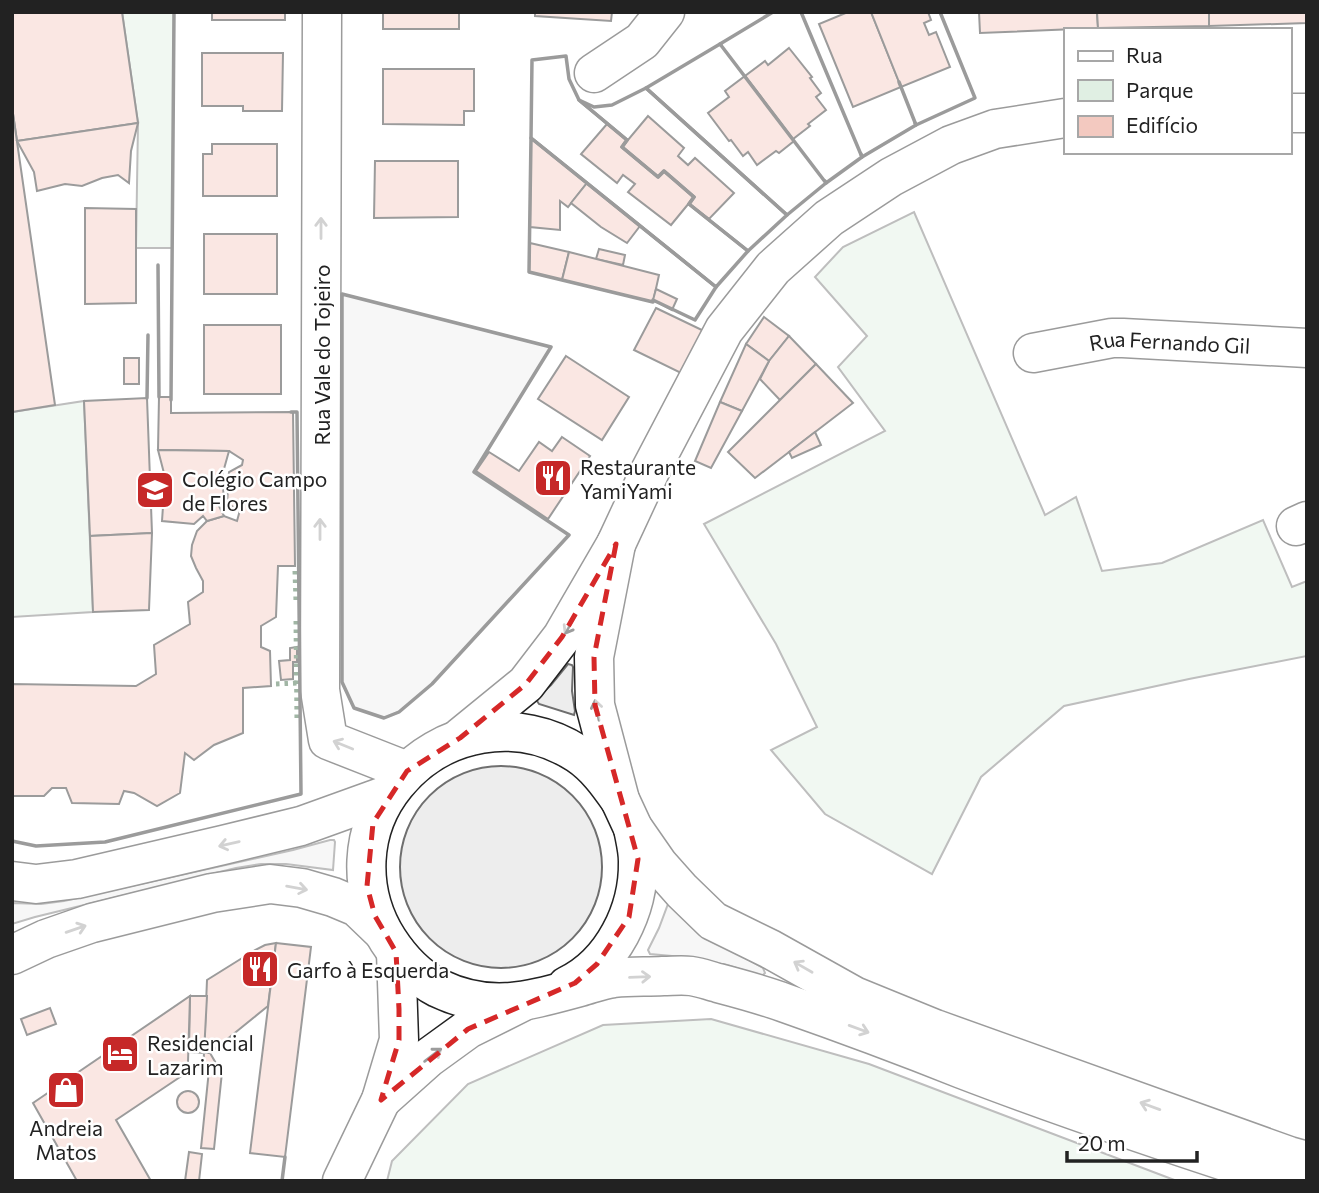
<svg xmlns="http://www.w3.org/2000/svg" width="1319" height="1193" font-family="Commissioner,sans-serif">
	<rect width="100%" height="100%" fill="#fff"/>
	<g fill="#e0efe3" stroke="#6f6f6f" stroke-width="2">
		<path d="M122,12H174L172,248H136L138,123Z"/>
		<path d="M914,212L1045,515L1076,497L1102,571L1162,563L1263,520L1292,587L1307,581V656L1189,679L1064,706L981,777L932,874L825,814L771,750L817,727L776,644L704,524L885,431L838,367L867,336L815,277L843,247Z"/>
		<path d="M84,401L93,612L12,617V412Z"/>
		<path d="M711,1019L869,1064L1177,1181H387L392,1161L468,1084L603,1025Z"/>
	</g>
	<g fill="#ededed" stroke="#6f6f6f" stroke-width="2">
		<path d="M342,294L551,347L474,472L569,535L432,684L399,712L384,718L354,708L342,682Z"/>
		<path d="M568,664L572,665L573,667L572,691L575,711L574,715L539,704L537,701L539,696L551,685Z"/>
		<circle cx="501" cy="867" r="101"/>
		<path d="M330,840H334L335,842L333,870L286,864H261L236,868L35,917L12,924V903L41,904L64,901L293,850Z"/>
		<path d="M668,904L704,935L763,968L765,973L762,976L727,965L694,958L650,954L648,950L659,928Z"/>
	</g>
	<g fill="#f3c9c0" stroke="#222" stroke-width="2">
		<path d="M12,12H122L138,123L17,141L12,107Z"/>
		<rect x="212" y="12" width="73" height="8"/>
		<rect x="383" y="12" width="76" height="17"/>
		<path d="M535,12H612L611,21L535,16Z"/>
		<path d="M848,12H871L901,87L853,107L819,24Z"/>
		<path d="M871,12H928L931,20L924,23L929,35L936,32L950,67L901,87Z"/>
		<path d="M979,12H1097L1098,28L980,33Z"/>
		<path d="M1097,12H1209V26L1098,28Z"/>
		<path d="M1209,12H1307V23L1209,26Z"/>
		<path d="M789,48L812,77L810,78L821,93L816,97L826,110L808,124L810,126L793,139L745,76L765,61L768,65Z"/>
		<path d="M202,53H283L282,111H243V106H202Z"/>
		<path d="M383,69H474V111H464V125L383,124Z"/>
		<path d="M745,76L794,141L779,153L776,151L757,165L748,152L743,156L731,140L729,141L708,113L729,97L725,91Z"/>
		<path d="M12,107L55,405L12,412Z"/>
		<path d="M648,116L684,148L678,156L688,165L695,158L734,193L709,219L689,204L694,197L664,171L658,177L622,147Z"/>
		<path d="M138,123L131,151L129,183L118,175L102,178L82,186L65,184L37,191L34,172L17,141Z"/>
		<path d="M607,124L627,140L622,147L658,177L664,171L694,197L671,225L628,192L635,184L623,175L617,183L581,154Z"/>
		<path d="M531,138L587,183L568,207L560,201V230L530,227Z"/>
		<path d="M212,144H277V196H203V154H212Z"/>
		<path d="M375,161H458V217L374,218Z"/>
		<path d="M587,183L640,226L627,243L601,227L571,203Z"/>
		<path d="M85,208L136,209V303L85,304Z"/>
		<rect x="204" y="234" width="73" height="60"/>
		<path d="M530,243L569,252L562,280L529,272Z"/>
		<path d="M599,249L625,255L623,265L596,259Z"/>
		<path d="M569,252L659,275L653,302L562,280Z"/>
		<path d="M656,289L677,299L672,310L653,300Z"/>
		<path d="M656,308L704,331L683,374L634,350Z"/>
		<path d="M764,317L789,336L769,361L746,344Z"/>
		<rect x="204" y="325" width="77" height="69"/>
		<path d="M789,336L816,364L780,400L760,379L769,361Z"/>
		<path d="M746,344L769,361L742,411L720,402Z"/>
		<path d="M566,356L629,397L602,440L538,399Z"/>
		<rect x="124" y="358" width="15" height="26"/>
		<path d="M816,364L853,403L755,478L728,452Z"/>
		<path d="M159,397H171V413L293,412L295,566H278L276,617L261,626V647L270,651L271,686L243,688V733L214,745L194,760L185,753L180,793L157,806L134,793L124,791L119,804L72,803L66,788H52L44,796H12V684L136,686L156,674L154,645L190,624L188,602L203,592V581L196,568L191,556L192,545L197,531L207,521L224,516L237,521L240,510L227,504L229,472L242,465L243,460L229,451L158,450Z"/>
		<path d="M147,398L152,533L90,536L84,401Z"/>
		<path d="M720,402L742,411L711,468L695,461Z"/>
		<path d="M815,432L821,445L792,458L789,452Z"/>
		<path d="M562,437L590,456L548,519L476,471L489,452L519,471L539,442L552,451Z"/>
		<path d="M158,450L229,451L222,476L224,499L217,502L224,516L207,521L203,516L194,524L162,521L165,477Z"/>
		<path d="M152,533L149,610L93,612L90,536Z"/>
		<path d="M297,647V662H293V679L281,680L279,661L290,660V648Z"/>
		<path d="M276,943L268,1006L210,1053H204L207,980L255,950L265,945Z"/>
		<path d="M276,943L311,947L285,1157L250,1153Z"/>
		<path d="M190,996H207L204,1053L189,1052Z"/>
		<path d="M190,996L188,1062L192,1069L116,1120L151,1181H77L33,1103Z"/>
		<path d="M50,1008L56,1024L27,1035L21,1019Z"/>
		<path d="M204,1053H210L217,1065V1071L203,1072Z"/>
		<path d="M209,1070L222,1072L214,1149L201,1148Z"/>
		<circle cx="188" cy="1102" r="11"/>
		<path d="M189,1152L202,1154L199,1181H185Z"/>
	</g>
	<g fill="none" stroke-linecap="round" stroke-linejoin="round">
		<defs>
			<g id="minor">
				<path d="M322,12L320,690L328,740L407,771"/>
				<path d="M594,73L642,41L665,12"/>
				<path id="s1" d="M1033,353L1112,338H1123L1307,348"/>
				<path d="M1296,526L1307,521"/>
				<path d="M381,1100L428,1058L468,1029L522,1002"/>
				<path d="M342,1181L381,1100L399,1040L396,952"/>
			</g>
			<g id="major">
				<path d="M1289,113H1307"/>
				<path d="M616,544L594,657L595,705L620,800L633,828L658,864L682,891L713,921L770,949L854,996L935,1029L1289,1156L1307,1161"/>
				<path d="M461,737L526,684L562,637L616,544L650,471L724,330L773,268L829,218L891,177L951,145L995,129L1065,118"/>
				<path d="M620,800C608,783 596,766 578,754C518,715 441,729 396,784C359,829 357,891 388,940C401,960 417,977 438,988C490,1013 528,1001 580,987C591,984 603,979 614,978C630,976 647,977 663,976C672,976 682,975 691,976C700,977 710,981 718,983C741,989 763,995 785,1003C845,1024 904,1046 962,1069C1069,1110 1177,1146 1286,1181"/>
				<path d="M12,881L36,884L77,879L223,845L301,826L387,795"/>
				<path d="M12,955L46,939L92,923L212,893L270,884L302,888L333,897L357,907L382,931"/>
				<path d="M567,986C613,964 639,910 638,861C638,850 635,839 633,828"/>
			</g>
		</defs>
		<use href="#minor" stroke="#222" stroke-width="41"/>
		<use href="#major" stroke="#222" stroke-width="41"/>
		<use href="#minor" stroke="#fff" stroke-width="38"/>
		<use href="#major" stroke="#fff" stroke-width="38"/>
		<g stroke="#2f5e38" stroke-width="5" stroke-dasharray="3.5 5" stroke-linecap="butt">
			<path d="M295,571L296,601"/>
			<path d="M296,621L297,721"/>
			<path d="M276,684L297,683"/>
		</g>
		<g stroke="#222" stroke-width="3.5">
			<path d="M801,12L862,157L826,183L825,181"/>
			<path d="M720,44L826,183L787,215L646,88Z"/>
			<path d="M721,45L720,44L773,12"/>
			<path d="M566,56L569,79L579,100L627,140L622,147L658,177L664,171L694,197L689,204L748,251L716,287L531,138L532,60Z"/>
			<path d="M646,88L787,215L748,251L689,204L694,197L664,171L658,177L622,147L627,140L579,100L594,107L612,105Z"/>
			<path d="M915,123L916,125L975,98L940,12"/>
			<path d="M531,138L716,287L695,320L653,300V302L529,272Z"/>
			<path d="M861,154L862,157L916,125L899,82"/>
			<path d="M158,265L159,397"/>
			<path d="M342,294L551,347L474,472L569,535L432,684L399,712L384,718L354,708L342,682Z"/>
			<path d="M147,398L148,335"/>
			<path d="M171,400L174,12"/>
			<path d="M12,841L36,846L105,842L301,794L297,412H291"/>
			<path d="M282,1181L285,1157"/>
		</g>
	</g>
	<defs><path id="oneway-shaft" d="M-6 0H5M1.5-3L5.5 0L1.5 3" fill="none" stroke-width="1.6" stroke-linecap="round" stroke-linejoin="round" transform="scale(1.75)"/></defs>
	<g stroke="#9c9c9c">
		<use href="#oneway-shaft" transform="translate(321 228) rotate(-90)"/>
		<use href="#oneway-shaft" transform="translate(320 529) rotate(-90)"/>
		<use href="#oneway-shaft" transform="translate(570 625) rotate(120)"/>
		<use href="#oneway-shaft" transform="translate(597 710) rotate(-101)"/>
		<use href="#oneway-shaft" transform="translate(343 745) rotate(-158)"/>
		<use href="#oneway-shaft" transform="translate(229 844) rotate(167)"/>
		<use href="#oneway-shaft" transform="translate(297 888) rotate(10)"/>
		<use href="#oneway-shaft" transform="translate(76 929) rotate(-19)"/>
		<use href="#oneway-shaft" transform="translate(803 967) rotate(-150)"/>
		<use href="#oneway-shaft" transform="translate(640 977) rotate(-2)"/>
		<use href="#oneway-shaft" transform="translate(859 1029) rotate(20)"/>
		<use href="#oneway-shaft" transform="translate(433 1055) rotate(-37)"/>
		<use href="#oneway-shaft" transform="translate(1150 1106) rotate(-160)"/>
	</g>
	<path d="M0 0H1319V1193H0ZM616,544L594,657L595,705L638,859L629,917L597,964L575,983L468,1029L381,1100L399,1040V1009L396,952L375,916L367,886L373,823L407,771L460,738L526,684L562,637Z" fill="#fff" fill-opacity=".55" fill-rule="evenodd"/>
	<path fill="none" stroke="#d62828" stroke-width="5" stroke-dasharray="14 9" stroke-linejoin="round" d="M616,544L594,657L595,705L638,859L629,917L597,964L575,983L468,1029L381,1100L399,1040V1009L396,952L375,916L367,886L373,823L407,771L460,738L526,684L562,637Z"/>
	<defs>
		<symbol id="restaurant-square" viewBox="-11 -11 22 22"><rect x="-9" y="-9" width="18" height="18" rx="4" fill="#c62828" stroke="#fff"/><path d="M-5-6h1v4h1v-4h1v4h1v-4h1v5L-1.5 .5V6h-2V.5L-5-1ZM5-6V6H3V1.5H1.5Q1.5-4 5-6Z" fill="#fff"/></symbol>
		<symbol id="school-square" viewBox="-11 -11 22 22"><rect x="-9" y="-9" width="18" height="18" rx="4" fill="#c62828" stroke="#fff"/><path d="M0-5L7-2L0 1L-7-2ZM-4 1L0 2.5L4 1V4Q0 6-4 4Z" fill="#fff"/></symbol>
		<symbol id="hotel-square" viewBox="-11 -11 22 22"><rect x="-9" y="-9" width="18" height="18" rx="4" fill="#c62828" stroke="#fff"/><path d="M-6-4.5h1.5V1H6V5H4.5V3h-9V5H-6ZM-4 0a1.8 1.8 0 1 1 3.6 0ZM.5 0V-2.5h3Q6-2.5 6 0Z" fill="#fff"/></symbol>
		<symbol id="shop-square" viewBox="-11 -11 22 22"><rect x="-9" y="-9" width="18" height="18" rx="4" fill="#c62828" stroke="#fff"/><path d="M-5-2.5h2.3a2.7 3.5 0 0 1 5.4 0H5L5.5 6h-11ZM-1.5-2.5h3a1.5 2.3 0 0 0-3 0Z" fill="#fff"/></symbol>
	</defs>
	<g fill-rule="evenodd">
		<use href="#restaurant-square" x="531" y="456" width="44" height="44"/>
		<use href="#school-square" x="133" y="468" width="44" height="44"/>
		<use href="#restaurant-square" x="238" y="947" width="44" height="44"/>
		<use href="#hotel-square" x="98" y="1032" width="44" height="44"/>
		<use href="#shop-square" x="44" y="1068" width="44" height="44"/>
	</g>
	<g text-anchor="middle" dominant-baseline="central" stroke-width="5" stroke-linejoin="round" paint-order="stroke">
		<g font-size="21" fill="#222" stroke="#fff">
			<text stroke="none"><textPath href="#s1" startOffset="138">Rua Fernando Gil</textPath></text>
			<text transform="translate(321 355) rotate(-90)">Rua Vale do Tojeiro</text>
		</g>
		<g font-size="21" fill="#222" stroke="#fff" text-anchor="start">
			<text x="580" y="466">Restaurante<tspan x="580" dy="24">YamiYami</tspan></text>
			<text x="182" y="478">Colégio Campo<tspan x="182" dy="24">de Flores</tspan></text>
			<text x="287" y="969">Garfo à Esquerda</text>
			<text x="147" y="1042">Residencial<tspan x="147" dy="24">Lazarim</tspan></text>
			<text x="66" y="1127" text-anchor="middle">Andreia<tspan x="66" dy="24">Matos</tspan></text>
		</g>
	</g>
	<rect width="1319" height="1193" fill="none" stroke="#222222" stroke-width="28"/>
	<rect x="1064" y="28" width="228" height="126" fill="#ffffff" stroke="#a7a7a7" stroke-width="2"/>
	<rect x="1078" y="51" width="35" height="10" fill="#ffffff" stroke="#a7a7a7" stroke-width="2"/>
	<text x="1126" y="63" font-size="21" fill="#222222">Rua</text>
	<rect x="1078" y="80" width="35" height="21" fill="#e0efe3" stroke="#a7a7a7" stroke-width="2"/>
	<text x="1126" y="98" font-size="21" fill="#222222">Parque</text>
	<rect x="1078" y="116" width="35" height="21" fill="#f3c9c0" stroke="#a7a7a7" stroke-width="2"/>
	<text x="1126" y="133" font-size="21" fill="#222222">Edifício</text>
	<path d="M1067 1151v10h130v-10" fill="none" stroke="#222222" stroke-width="3.5"/>
	<text x="1078" y="1151" font-size="21" fill="#222222" stroke="#ffffff" stroke-width="5" paint-order="stroke">20 m</text>
</svg>
